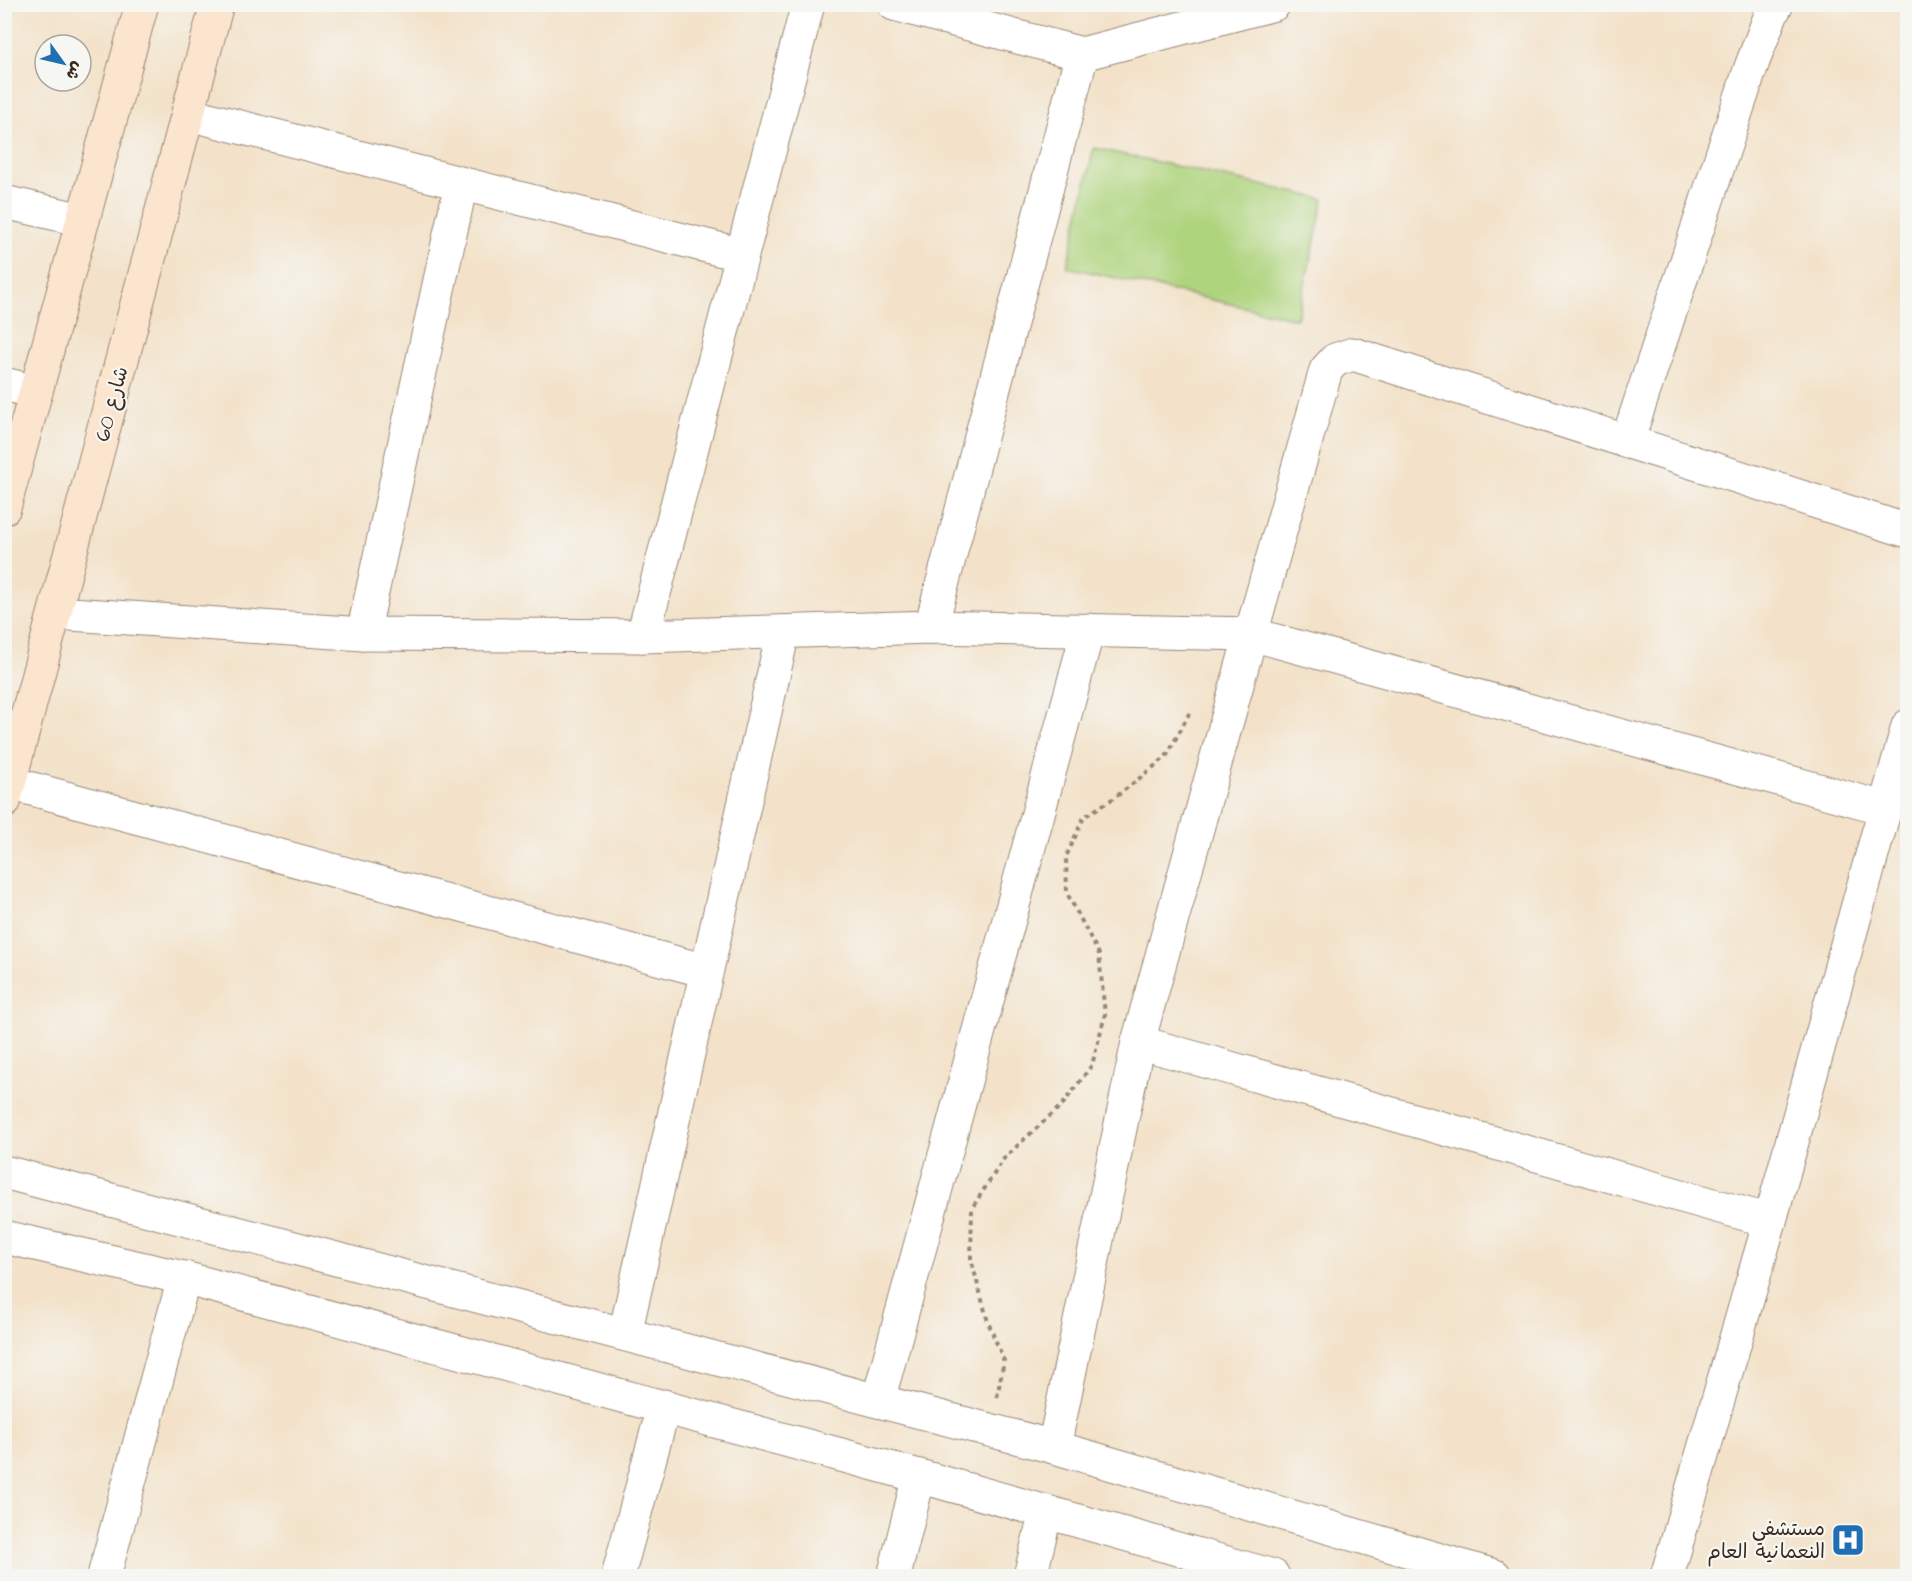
<svg xmlns="http://www.w3.org/2000/svg" width="1912" height="1581" font-family="'Architects Daughter','Playpen Sans Arabic',sans-serif">
	<rect width="100%" height="100%" fill="#f6f6f2"/>
	<filter id="ink" filterUnits="userSpaceOnUse"><feTurbulence type="fractalNoise" baseFrequency=".0167" numOctaves="2"/><feDisplacementMap in="SourceGraphic" scale="12" xChannelSelector="R" yChannelSelector="G"/><feConvolveMatrix kernelMatrix="1 2 1 2 8 2 1 2 1" color-interpolation-filters="sRGB"/></filter>
	<filter id="wash" filterUnits="userSpaceOnUse"><feTurbulence type="fractalNoise" baseFrequency=".008" numOctaves="4" result="noise"/><feDisplacementMap in="SourceGraphic" scale="24" xChannelSelector="R" yChannelSelector="G"/><feGaussianBlur stdDeviation="1.35" result="paint"/><feColorMatrix in="noise" values="0 0 0 0 0 0 0 0 0 0 0 0 0 0 0 0 0 1.4 0 .05"/><feComposite in="paint" operator="in"/></filter>
	<g filter="url(#wash)">
		<rect width="100%" height="100%" fill="#f3e2c9"/>
		<path fill="#afd47e" stroke="#757f4e" stroke-width="1.5" d="M1094,148L1324,199L1297,319L1067,267Z"/>
	</g>
	<g filter="url(#ink)">
		<g fill="none" stroke-linecap="round" stroke-linejoin="round">
			<defs>
				<g id="street">
					<path d="M894,4L1082,54L1274,4"/>
					<path d="M189,114L742,255L808,4"/>
					<path d="M4,202L83,220"/>
					<path d="M4,384L36,392"/>
					<path d="M1627,442L1751,67L1770,17L1777,4"/>
					<path d="M56,613L363,634L643,636L931,627L1251,634L1884,808"/>
					<path d="M931,627L1082,54"/>
					<path d="M363,634L461,184"/>
					<path d="M643,636L742,255"/>
					<path d="M10,783L706,971"/>
					<path d="M1138,1042L1770,1221"/>
					<path d="M4,1172L1054,1447L1495,1576"/>
					<path d="M4,1237L184,1278L919,1476L1273,1576"/>
					<path d="M625,1334L783,632"/>
					<path d="M878,1401L1088,630"/>
					<path d="M1054,1447L1138,1042L1251,634L1326,370L1335,360L1353,354L1908,531"/>
					<path d="M104,1576L184,1278"/>
					<path d="M618,1576L664,1406"/>
					<path d="M894,1576L919,1476"/>
					<path d="M1030,1576L1046,1512"/>
					<path d="M1667,1576L1770,1221L1908,726"/>
				</g>
				<g id="secondary">
					<path d="M4,508L142,4"/>
					<path d="M4,802L217,4"/>
				</g>
			</defs>
			<use href="#street" stroke="#978674" stroke-width="35"/>
			<use href="#secondary" stroke="#978674" stroke-width="35"/>
			<path stroke="#978674" stroke-width="4" stroke-dasharray="4.5 4.5" stroke-linecap="butt" d="M997,1397L1004,1361L988,1322L971,1259L972,1208L1005,1157L1063,1104L1092,1065L1105,1015L1099,954L1067,893L1066,857L1084,817L1117,796L1166,757L1191,710"/>
			<use href="#street" stroke="#fff" stroke-width="33"/>
			<use href="#secondary" stroke="#fce5cf" stroke-width="33"/>
		</g>
	</g>
	<defs>
		<symbol id="hospital-square" viewBox="-11 -11 22 22"><rect x="-9" y="-9" width="18" height="18" rx="4" fill="#1f6fb2" stroke="#f6f6f2"/><path d="M-5-5h3v3.5h4V-5h3V5h-3V1.5h-4V5h-3Z" fill="#fff"/></symbol>
	</defs>
	<g fill-rule="evenodd">
		<use href="#hospital-square" x="1829" y="1521" width="38" height="38"/>
	</g>
	<g text-anchor="middle" dominant-baseline="central" stroke-width="4.5" stroke-linejoin="round" paint-order="stroke">
		<g font-size="20" fill="#3b2a1e" stroke="#f6f6f2">
			<text transform="translate(112 404) rotate(-75)">شارع 60</text>
		</g>
		<g font-size="20" fill="#3b2a1e" stroke="#f6f6f2" text-anchor="end">
			<text x="1825" y="1529">مستشفى<tspan x="1825" dy="23">النعمانية العام</tspan></text>
		</g>
	</g>
	<rect width="1912" height="1581" fill="none" stroke="#f6f6f2" stroke-width="24"/>
	<g transform="translate(63 63) rotate(124)"><circle r="28" fill="#f6f6f2" stroke="#aba49d" stroke-width="1.5"/>
	<path d="M0-4.5L10 22L0 15L-10 22Z" fill="#1f6fb2"/>
	<text y="-9" font-size="16" font-weight="bold" text-anchor="middle" fill="#3b2a1e">ش</text>
	</g>
</svg>
